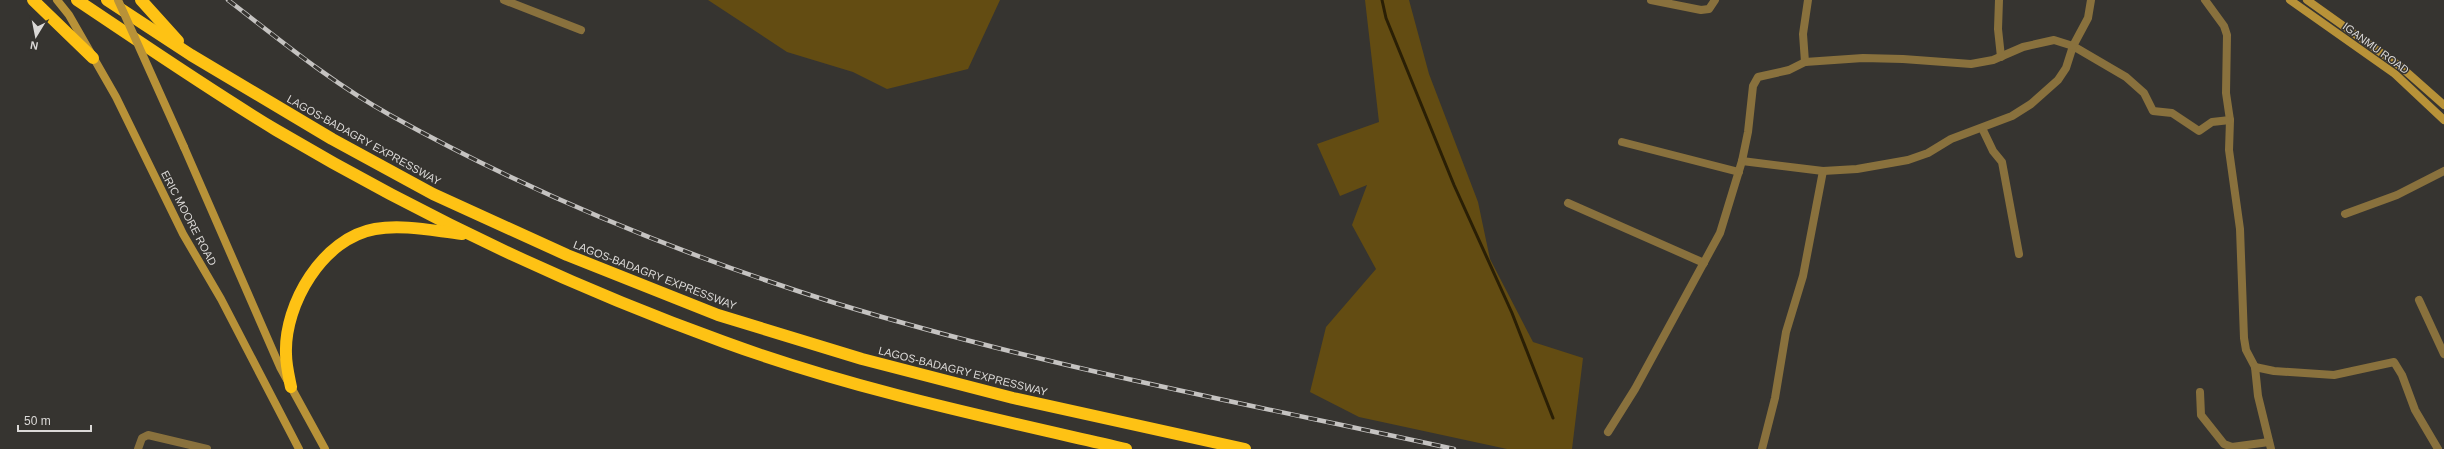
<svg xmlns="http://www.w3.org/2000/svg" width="2444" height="449" font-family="Arial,sans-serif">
	<rect width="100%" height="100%" fill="#363430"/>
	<g fill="#634c12">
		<path d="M708,0H1000L968,69L887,89L853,72L787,52Z"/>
		<path d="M1365,0H1409L1429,74L1478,202L1490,259L1533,342L1583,358L1572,449H1507L1359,417L1310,392L1326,327L1376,269L1352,225L1367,185L1340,196L1317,144L1379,122Z"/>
	</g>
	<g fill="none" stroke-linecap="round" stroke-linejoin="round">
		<path stroke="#2a1f05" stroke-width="3" d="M1382,0L1386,18L1454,185L1512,313L1553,418"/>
		<g stroke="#89713d" stroke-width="8">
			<path d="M504,0L581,30"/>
			<path d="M1651,0L1701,10L1709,9L1715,0"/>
			<path d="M1999,0L1998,29L2001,57"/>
			<path d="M2205,0L2224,26L2227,35L2226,93L2230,120L2229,150L2240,229L2244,338L2246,350L2255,367L2258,396L2271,449"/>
			<path d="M1805,62L1803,34L1808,0"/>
			<path d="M1982,128L1993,151L2002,162L2019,254"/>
			<path d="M1622,142L1739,172"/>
			<path d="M1742,161L1823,171L1857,169L1908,160L1928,153L1951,139L2012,116L2031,104L2058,80L2066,68L2073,46L2126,77L2144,93L2153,111L2172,113L2199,131L2212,122L2230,120"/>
			<path d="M1568,203L1704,263"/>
			<path d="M2345,214L2397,195L2444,171"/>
			<path d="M2419,300L2444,354"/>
			<path d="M2255,367L2274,371L2334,375L2394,362L2402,375L2415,410L2438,449"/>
			<path d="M2200,392L2201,415L2224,444L2232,447L2269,442"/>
			<path d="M1608,432L1635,389L1720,233L1742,161L1748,132L1753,86L1758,77L1789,70L1805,62L1863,58L1903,59L1971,64L1993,60L2023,47L2054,40L2073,46L2088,18L2091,0"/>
			<path d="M138,449L142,438L148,435L207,449"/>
			<path d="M1762,449L1775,398L1786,332L1803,276L1823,171"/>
		</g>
		<g stroke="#b89238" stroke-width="8">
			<path d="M57,0L69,15L116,97L183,234L221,299L299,449"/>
			<path d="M2290,0L2395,74L2444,120"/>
			<path d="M2307,0L2401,67L2444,105"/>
			<path d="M184,147L280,367L325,449"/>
		</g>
		<g stroke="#fec214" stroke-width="12">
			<path d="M33,0L93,58"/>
			<path d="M77,0C143,44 208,89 276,130C418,214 569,286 724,342C855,390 991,418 1126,449"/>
			<path d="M107,0L191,55L332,139L433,194L567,255L718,315L862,359L1013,398L1245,449"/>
			<path d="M141,0L178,41"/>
			<path d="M291,387C289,377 286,365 286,354C284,304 323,238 375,229C403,224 434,231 462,234"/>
		</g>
		<defs>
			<path id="rail" d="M228,0C280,40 332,83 390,115C530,193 682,255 835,303C1037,365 1248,404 1454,449"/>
		</defs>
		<use href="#rail" stroke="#c5c3c1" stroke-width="4.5"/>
		<use href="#rail" stroke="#363430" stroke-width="3" stroke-dasharray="9" stroke-linecap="butt"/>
		<path stroke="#b89238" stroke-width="8" d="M118,0L184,147"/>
	</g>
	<g text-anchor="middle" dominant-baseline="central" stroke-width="3" stroke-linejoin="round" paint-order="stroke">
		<g font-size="11" fill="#dbd9d7" stroke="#363430">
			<text transform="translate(2376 48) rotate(36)">IGANMU ROAD</text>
			<text transform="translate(364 140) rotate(29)">LAGOS-BADAGRY EXPRESSWAY</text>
			<text transform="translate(189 218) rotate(62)">ERIC MOORE ROAD</text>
			<text transform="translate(655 275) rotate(21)">LAGOS-BADAGRY EXPRESSWAY</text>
			<text transform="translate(963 371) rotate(14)">LAGOS-BADAGRY EXPRESSWAY</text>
		</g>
	</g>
	<g transform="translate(36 36) rotate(190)" stroke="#363430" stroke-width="3" paint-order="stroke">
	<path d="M0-3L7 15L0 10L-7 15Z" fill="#dbd9d7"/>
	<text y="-6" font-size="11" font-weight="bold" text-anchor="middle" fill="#dbd9d7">N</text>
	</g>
	<path d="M18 425v6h73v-6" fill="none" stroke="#dbd9d7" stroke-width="2"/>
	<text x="24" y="425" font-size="12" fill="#dbd9d7" stroke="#363430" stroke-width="3" paint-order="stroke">50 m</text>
</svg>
